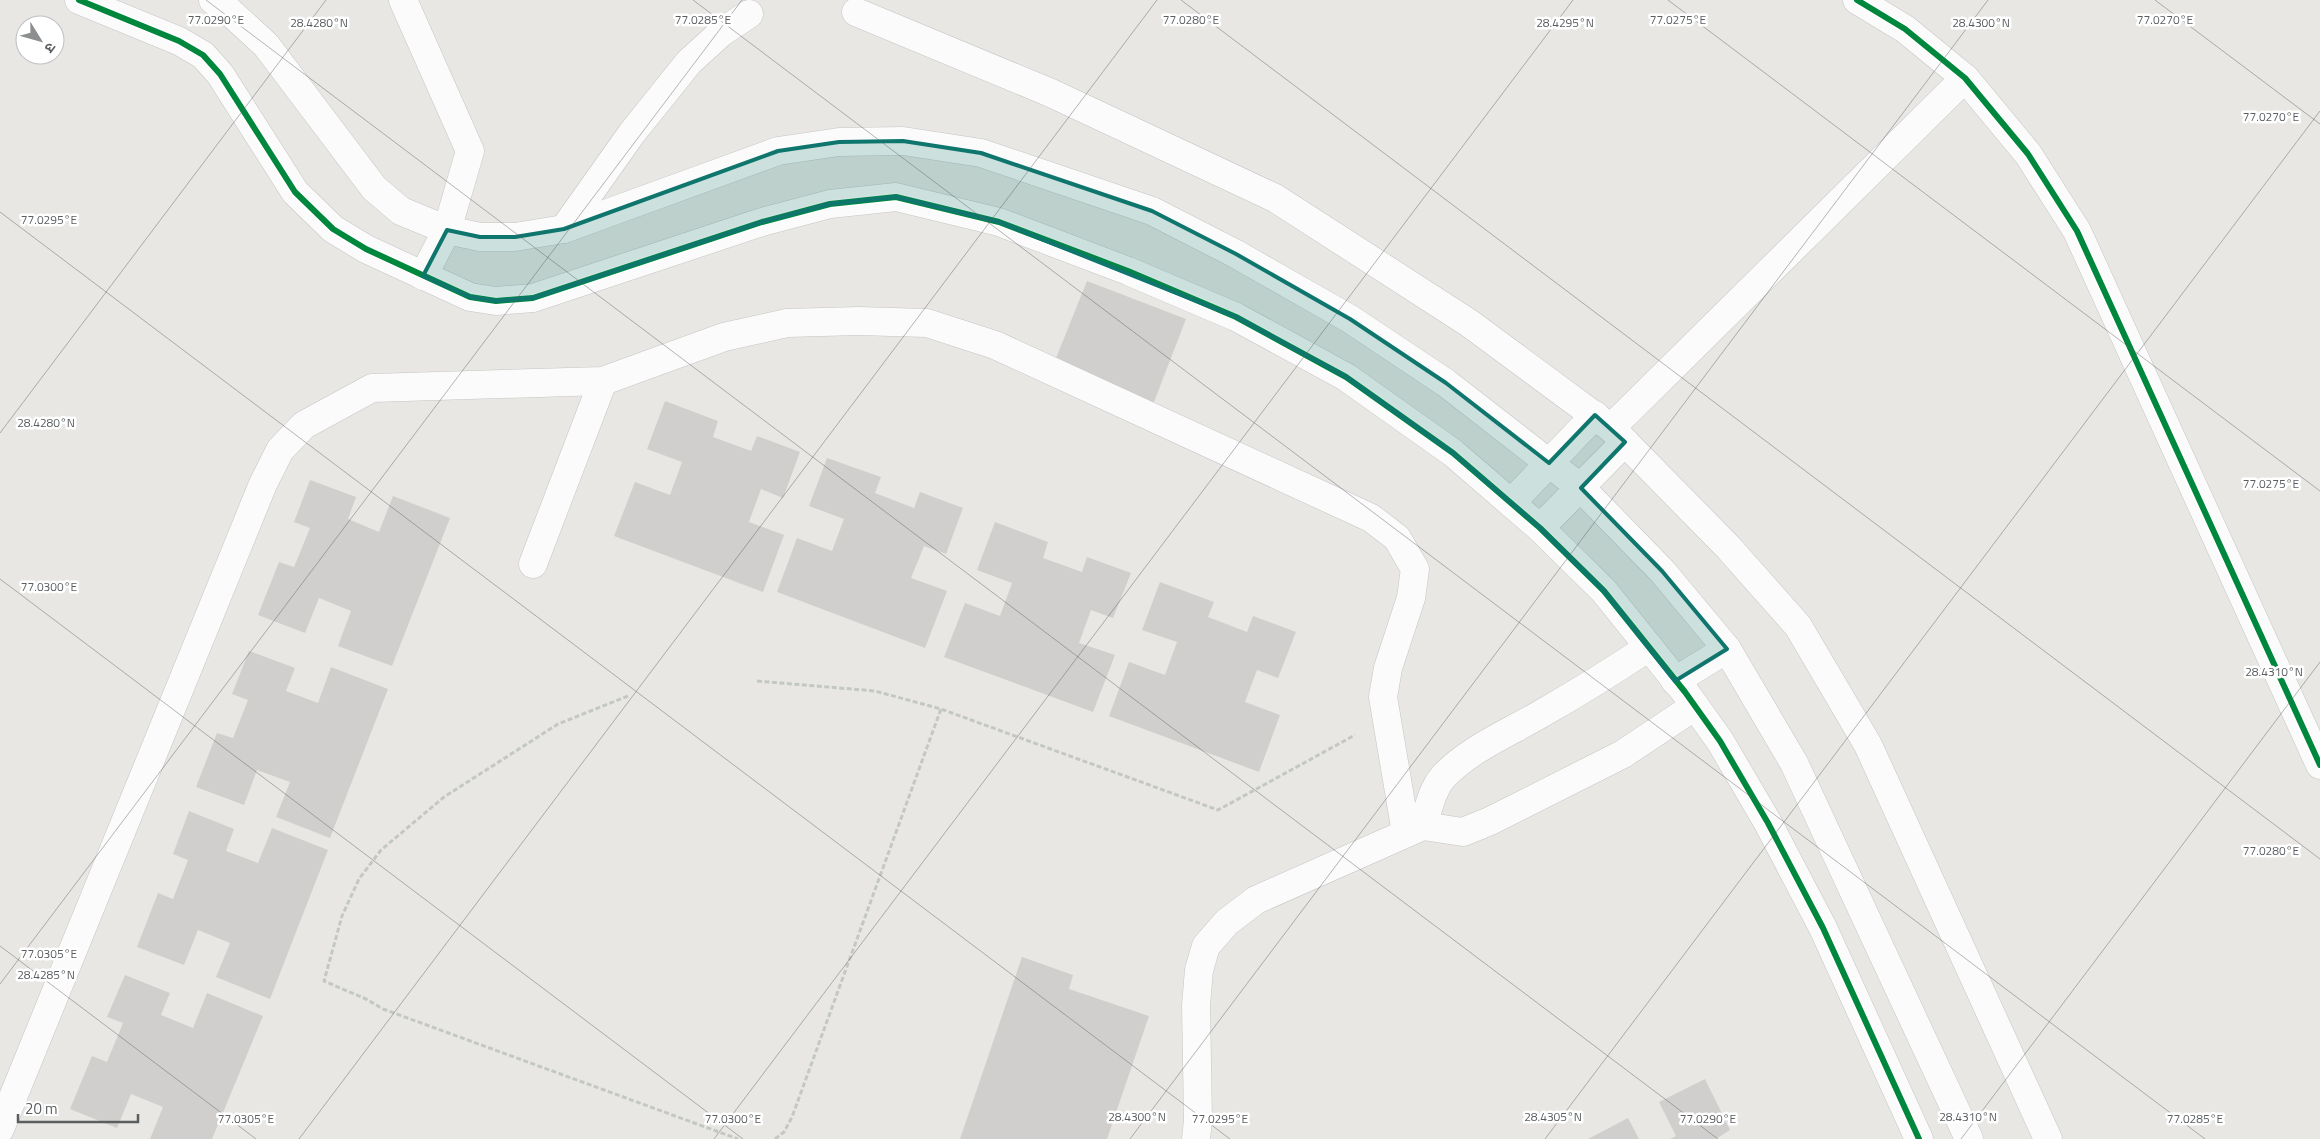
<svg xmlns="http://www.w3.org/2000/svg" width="2320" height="1139" font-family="'Titillium Web','Noto Sans Devanagari',sans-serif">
	<rect width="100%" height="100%" fill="#e9e7e4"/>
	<g fill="#d1cfcd">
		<path d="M1087,281L1186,319L1152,407L1052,368Z"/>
		<path d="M665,401L718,421L713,437L751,451L757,436L800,452L783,498L761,489L749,522L784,535L763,592L614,536L635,482L670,495L682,462L647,449Z"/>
		<path d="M827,458L881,477L875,493L914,508L920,492L963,508L946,554L924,546L911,578L947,591L925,648L777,592L797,538L832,551L844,519L809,506Z"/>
		<path d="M310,480L356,497L348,519L379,532L393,496L450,518L392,666L338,646L351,611L319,598L305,633L258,615L279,562L294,567L310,528L294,522Z"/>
		<path d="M995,522L1048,542L1043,558L1082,572L1087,557L1131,573L1113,618L1091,610L1079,643L1115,655L1093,712L944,657L965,603L1000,616L1012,583L977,570Z"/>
		<path d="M1160,582L1214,602L1208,617L1247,632L1253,616L1296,632L1278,678L1257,670L1245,702L1280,715L1259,772L1109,716L1129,662L1165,675L1177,642L1142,630Z"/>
		<path d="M249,651L295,668L286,691L318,703L331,667L388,689L330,838L276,817L290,782L257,770L244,805L196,787L217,733L233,738L248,700L232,694Z"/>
		<path d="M189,811L234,829L226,851L258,863L272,828L328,850L270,999L216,977L230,943L198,930L184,965L137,947L158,893L173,899L188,860L173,854Z"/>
		<path d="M1022,957L1073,975L1069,989L1149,1016L1107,1139H960Z"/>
		<path d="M125,975L170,993L161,1015L193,1028L207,993L263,1016L212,1139H150L163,1107L131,1094L117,1128L70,1109L92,1056L107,1062L123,1023L107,1017Z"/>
		<path d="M1705,1079L1730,1130L1716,1139H1670L1676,1136L1659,1102Z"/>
		<path d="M1628,1118L1639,1139H1588Z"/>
	</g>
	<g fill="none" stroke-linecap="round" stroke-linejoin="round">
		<defs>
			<g id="minor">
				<path d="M79,0L179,41L203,55L220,74L295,192L333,229L366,249L470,297L496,301L533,298L762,222L830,204L896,197L999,222L1128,271L1236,317L1346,377L1453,453L1540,528L1604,591L1685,692L1720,741L1768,823L1823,928L1919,1139"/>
				<path d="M213,0L230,12L266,45L374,188L401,211L447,230L480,237H515L564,229L778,151L839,142L903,141L981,153L1152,211L1236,254L1350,319L1446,383L1581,488L1662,571L1727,649L1794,763L1969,1139"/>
				<path d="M403,0L470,151L447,230L423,276"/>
				<path d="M1857,0L1905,29L1965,78L2028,154L2077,231L2320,765"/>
				<path d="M856,12L1051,93L1275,198L1469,323L1611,428L1728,547L1798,626L1868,745L2048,1139"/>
				<path d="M564,229L632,133L689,62L722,32L749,14"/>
				<path d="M1611,428L1965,78"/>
				<path d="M1511,503L1595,415"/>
				<path d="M1540,528L1625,442"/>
				<path d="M533,564L603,381"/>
				<path d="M1675,681L1727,649"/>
				<path d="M1423,826C1428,810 1432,790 1443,777C1468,750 1508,733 1539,715C1576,694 1613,671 1649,647"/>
				<path d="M0,1129L263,484L280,450L304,425L372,388L603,381L724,337L787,323L858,321L927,323L995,345L1371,518L1397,538L1415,569L1411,598L1388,668L1383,697L1406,833"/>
				<path d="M1196,1139L1198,1120L1196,1005L1199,970L1206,946L1227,922L1256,900L1423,826L1463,832L1490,821L1623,754L1695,706"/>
			</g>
		</defs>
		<use href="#minor" stroke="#c5c5c5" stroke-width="29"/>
		<g stroke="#c4c8c5" stroke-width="3" stroke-dasharray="5 2.5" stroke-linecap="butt">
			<path d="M757,681L875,691L941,709L1218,810L1355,735"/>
			<path d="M628,696L558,724L444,797L381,850L359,879L342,916L324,981L366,999L383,1009L738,1139"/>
			<path d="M775,1139L784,1132L792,1117L941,709"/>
		</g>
		<use href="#minor" stroke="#fcfbfb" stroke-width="28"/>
		<defs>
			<g id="cycleway">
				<path d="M79,0L179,41L203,55L220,74L295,192L333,229L366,249L470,297L496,301L533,298L762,222L830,204L896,197L999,222L1128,271L1236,317L1346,377L1453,453L1540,528L1604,591L1685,692L1720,741L1768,823L1823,928L1919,1139"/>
				<path d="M1857,0L1905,29L1965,78L2028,154L2077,231L2320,765"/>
			</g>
		</defs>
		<use href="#cycleway" stroke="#fff" stroke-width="9"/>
		<use href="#cycleway" stroke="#00873e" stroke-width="6"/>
	</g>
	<path fill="#0f766e" fill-opacity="0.2" stroke="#0f766e" stroke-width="4" stroke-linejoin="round" d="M903,141L981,153L1152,211L1236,254L1350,319L1446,383L1549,463L1595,415L1625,442L1581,488L1662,571L1727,649L1675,681L1604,591L1540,528L1453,453L1346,377L1236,317L999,222L896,197L830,204L762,222L533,298L496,301L470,297L423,276L447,230L480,237H515L564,229L778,151L839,142Z"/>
	<path fill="none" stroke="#5a5e61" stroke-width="1" stroke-opacity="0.45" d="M206,0L1718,1139M693,0L2205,1139M1181,0L2320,859M1668,0L2320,491M2155,0L2320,124M0,212L1230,1139M0,433L326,0M0,579L743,1139M0,946L256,1139M0,984L742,0M299,1139L1157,0M714,1139L1573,0M1130,1139L1988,0M1545,1139L2320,111M1961,1139L2320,662"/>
	<g font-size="12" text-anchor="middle" fill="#5a5e61" stroke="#fff" stroke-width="5" stroke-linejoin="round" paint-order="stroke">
		<text x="703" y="24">77.0285°E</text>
		<text x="216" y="24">77.0290°E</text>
		<text x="1191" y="24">77.0280°E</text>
		<text x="1678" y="24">77.0275°E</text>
		<text x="2165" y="24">77.0270°E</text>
		<text x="319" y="27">28.4280°N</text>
		<text x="1565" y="27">28.4295°N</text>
		<text x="1981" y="27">28.4300°N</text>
		<text x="2271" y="121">77.0270°E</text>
		<text x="49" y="224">77.0295°E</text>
		<text x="46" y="427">28.4280°N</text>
		<text x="2271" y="488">77.0275°E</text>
		<text x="49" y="591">77.0300°E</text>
		<text x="2274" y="676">28.4310°N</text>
		<text x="2271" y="855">77.0280°E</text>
		<text x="49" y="958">77.0305°E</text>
		<text x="46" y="979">28.4285°N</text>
		<text x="1137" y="1121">28.4300°N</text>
		<text x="1553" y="1121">28.4305°N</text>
		<text x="1968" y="1121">28.4310°N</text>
		<text x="246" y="1123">77.0305°E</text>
		<text x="733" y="1123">77.0300°E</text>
		<text x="1220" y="1123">77.0295°E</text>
		<text x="1708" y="1123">77.0290°E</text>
		<text x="2195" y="1123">77.0285°E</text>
	</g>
	<g transform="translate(40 40) rotate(127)"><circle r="24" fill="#ffffff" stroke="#bdbfc0"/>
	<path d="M0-4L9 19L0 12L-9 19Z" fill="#8c8e8f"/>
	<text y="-8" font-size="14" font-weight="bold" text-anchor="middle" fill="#5a5e61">उ</text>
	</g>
	<path d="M18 1114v8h120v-8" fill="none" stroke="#5a5e61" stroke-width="2.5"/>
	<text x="25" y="1114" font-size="15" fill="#5a5e61" stroke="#ffffff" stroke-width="4" paint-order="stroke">20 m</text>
</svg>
